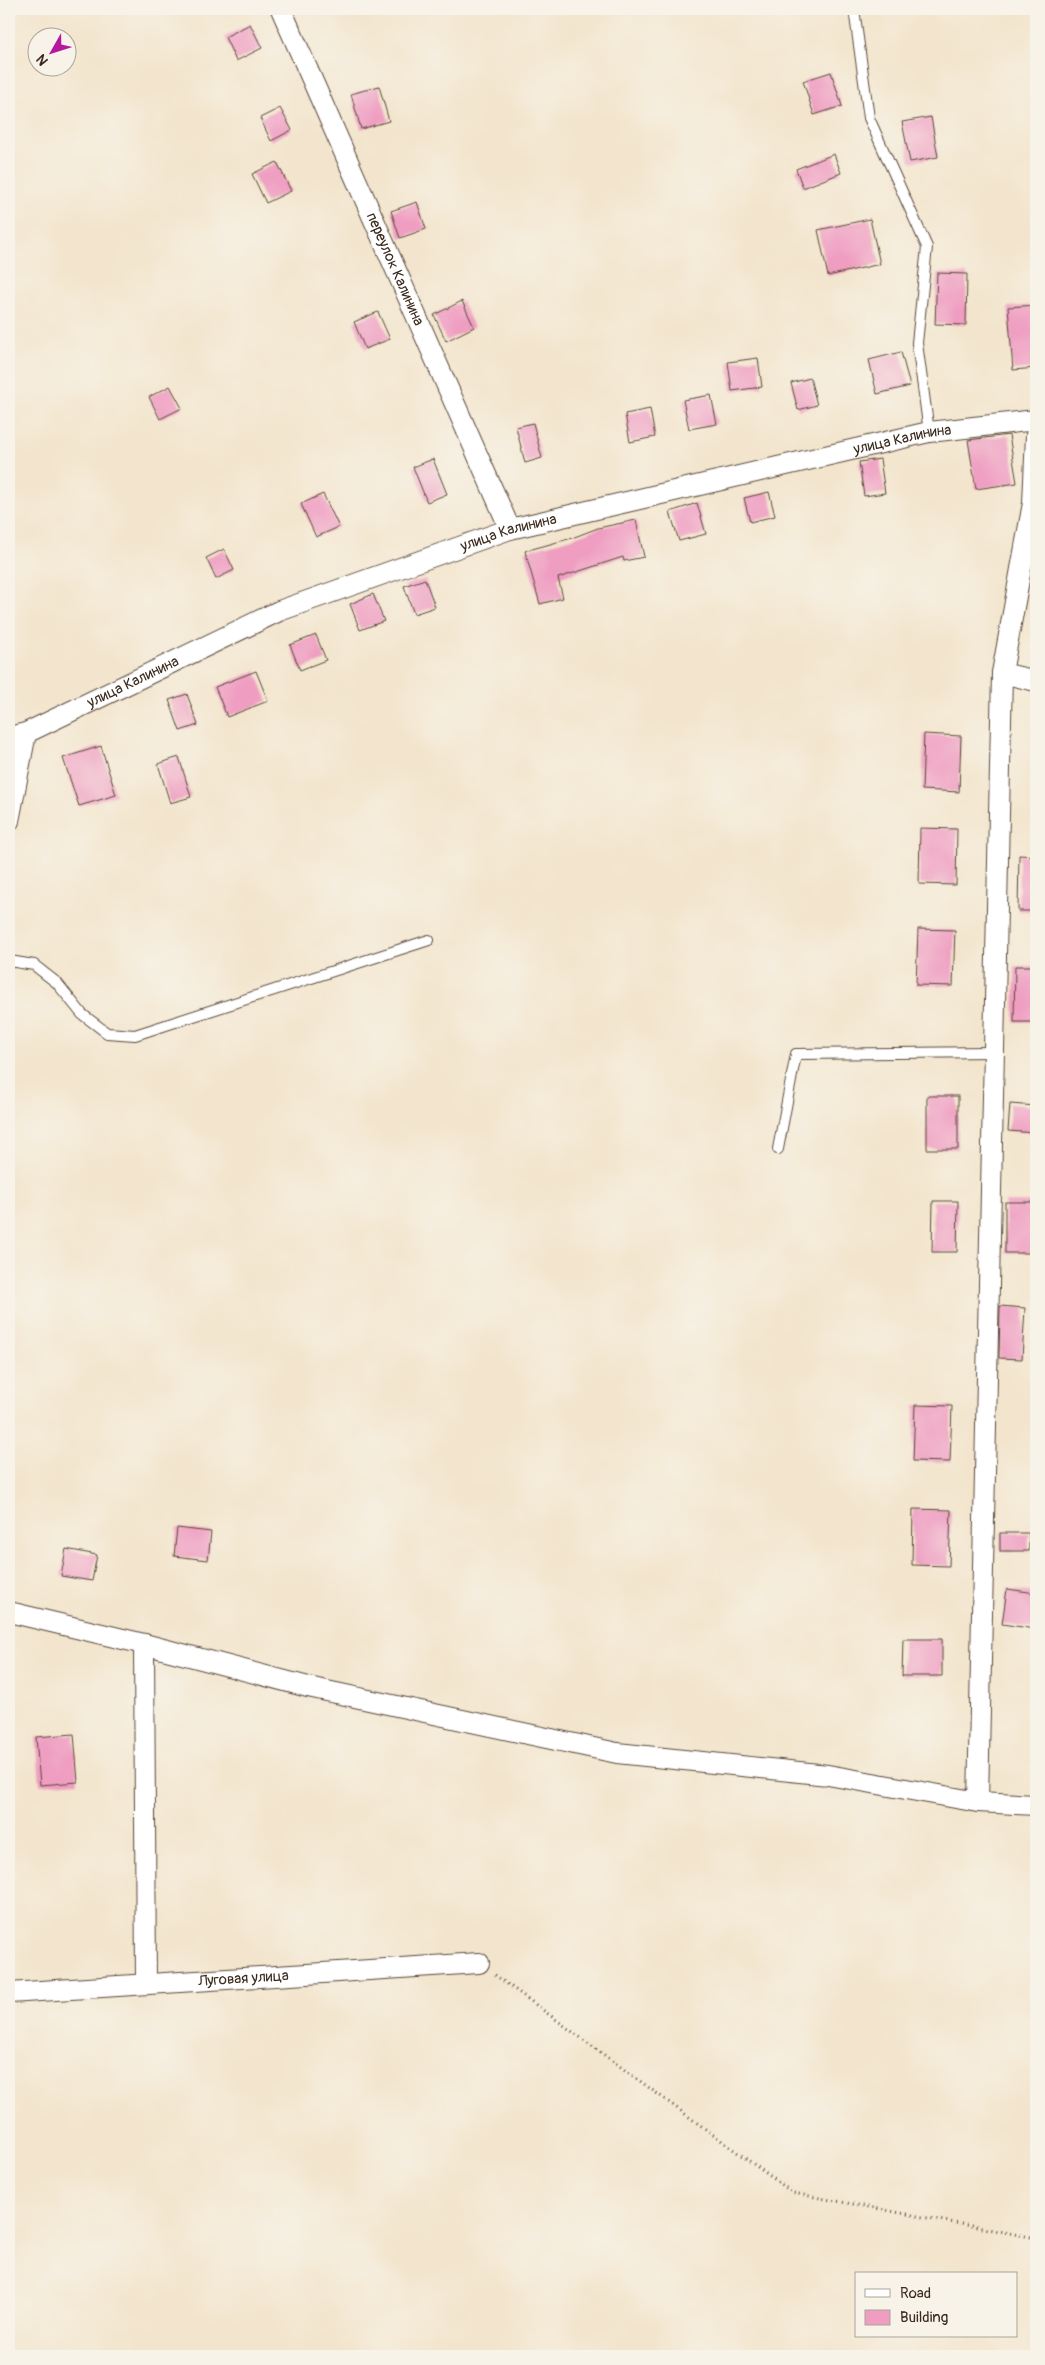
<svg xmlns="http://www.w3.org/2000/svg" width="1045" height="2365" font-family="Pangolin,sans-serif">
	<rect width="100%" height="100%" fill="#f7f3e8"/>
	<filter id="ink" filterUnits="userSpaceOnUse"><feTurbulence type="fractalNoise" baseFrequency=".02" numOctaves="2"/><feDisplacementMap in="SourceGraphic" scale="10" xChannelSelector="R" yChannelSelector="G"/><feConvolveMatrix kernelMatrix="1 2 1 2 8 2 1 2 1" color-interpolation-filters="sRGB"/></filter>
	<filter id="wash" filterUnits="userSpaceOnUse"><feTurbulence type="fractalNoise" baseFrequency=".0096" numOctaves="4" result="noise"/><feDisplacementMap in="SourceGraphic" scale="20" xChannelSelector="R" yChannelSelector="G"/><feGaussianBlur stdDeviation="1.12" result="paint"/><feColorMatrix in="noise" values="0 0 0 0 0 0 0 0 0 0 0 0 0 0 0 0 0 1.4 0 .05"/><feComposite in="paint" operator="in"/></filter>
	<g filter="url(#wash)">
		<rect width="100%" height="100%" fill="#f3e5cd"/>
		<g id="blocks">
			<g fill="#ef9dc1">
				<path d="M250,24L262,48L236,61L225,37Z"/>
				<path d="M831,72L842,106L814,115L803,81Z"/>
				<path d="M379,86L389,121L361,129L351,94Z"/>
				<path d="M280,108L292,130L271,141L260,118Z"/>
				<path d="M931,117L938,157L910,162L902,122Z"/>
				<path d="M834,154L841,173L803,188L796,169Z"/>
				<path d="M277,162L291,191L266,203L252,174Z"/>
				<path d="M417,202L426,229L400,238L391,211Z"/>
				<path d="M870,219L880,264L828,276L818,230Z"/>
				<path d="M937,273L967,274L966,325L935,324Z"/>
				<path d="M462,301L474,327L446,341L434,315Z"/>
				<path d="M1036,305V368L1013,370L1008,307Z"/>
				<path d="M378,312L390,339L365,349L354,322Z"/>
				<path d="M901,352L910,386L877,394L869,360Z"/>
				<path d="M758,358L762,387L732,391L728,362Z"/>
				<path d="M810,378L817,405L798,410L791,383Z"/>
				<path d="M170,386L182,408L160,419L149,397Z"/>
				<path d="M711,395L717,424L689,429L683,400Z"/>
				<path d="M650,409L655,437L630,442L625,414Z"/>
				<path d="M533,423L542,458L525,463L516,427Z"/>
				<path d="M1009,435L1017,483L976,489L968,440Z"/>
				<path d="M433,459L447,494L427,502L413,467Z"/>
				<path d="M880,459L885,493L864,496L859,462Z"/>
				<path d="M769,492L775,516L750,522L744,498Z"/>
				<path d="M323,494L339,527L316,537L301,504Z"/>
				<path d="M697,503L706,534L679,541L670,512Z"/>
				<path d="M636,520L644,557L624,561L623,557L558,578L563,598L540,604L525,551L572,538L598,528Z"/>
				<path d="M224,549L234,570L216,579L206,558Z"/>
				<path d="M425,579L435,607L414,614L404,586Z"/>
				<path d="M373,594L384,621L360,630L350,604Z"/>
				<path d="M316,635L326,660L300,670L290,645Z"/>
				<path d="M256,671L268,701L227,717L215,687Z"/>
				<path d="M187,694L198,725L180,731L169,700Z"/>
				<path d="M924,734L961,736L959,792L922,790Z"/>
				<path d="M101,746L116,795L79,806L63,758Z"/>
				<path d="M179,757L191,797L170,803L158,764Z"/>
				<path d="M920,828L957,829L956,885L919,884Z"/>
				<path d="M1019,855L1036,856V911H1018Z"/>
				<path d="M918,929L955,930L953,986L916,985Z"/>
				<path d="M1015,966H1036V1022H1014Z"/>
				<rect x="927" y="1096" width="31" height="53"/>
				<path d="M1010,1104L1036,1106V1133L1008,1131Z"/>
				<path d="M933,1201H958L957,1252H932Z"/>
				<rect x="1005" y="1202" width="28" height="51"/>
				<path d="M1000,1306L1025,1308L1022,1359L999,1358Z"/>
				<path d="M915,1405L952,1406L950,1462L913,1461Z"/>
				<path d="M913,1509L951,1510L949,1566L912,1565Z"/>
				<path d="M177,1528L211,1532L208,1560L174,1556Z"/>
				<rect x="1000" y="1533" width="29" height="18"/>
				<path d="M66,1549L97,1555L92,1581L61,1576Z"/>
				<path d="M1007,1589L1036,1593L1035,1629L1002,1624Z"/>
				<path d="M903,1639H942V1676H902Z"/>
				<path d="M74,1734L78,1782L40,1785L36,1737Z"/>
			</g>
		</g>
	</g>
	<g filter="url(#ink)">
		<use href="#blocks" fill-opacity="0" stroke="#574638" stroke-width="1"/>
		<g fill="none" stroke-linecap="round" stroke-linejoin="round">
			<defs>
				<g id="lane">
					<path d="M854,9L869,118L927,247L917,343L929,432"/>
					<path d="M9,961L34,965L57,983L82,1014L107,1033L135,1035L429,940"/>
					<path d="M778,1149L796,1054L994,1052"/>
				</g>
				<g id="street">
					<path id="s1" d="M281,9L510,529"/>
					<path d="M1002,673L1036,681"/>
					<path id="s2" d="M9,737L26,733L279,611L510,529L929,432L1036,420"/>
					<path d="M9,821L26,733"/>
					<path d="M9,1612L144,1644L308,1687L617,1753L828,1775L978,1802L1036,1805"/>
					<path d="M144,1644L146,1984"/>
					<path d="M978,1802L1002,673L1033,503L1036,435"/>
					<path id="s3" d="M9,1993L479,1963"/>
				</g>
			</defs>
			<use href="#lane" stroke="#574638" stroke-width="12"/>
			<use href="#street" stroke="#574638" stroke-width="22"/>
			<path stroke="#574638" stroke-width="3" stroke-dasharray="1 4" stroke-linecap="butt" d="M495,1975L793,2193L1036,2238"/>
			<use href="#lane" stroke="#fff" stroke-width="10"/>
			<use href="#street" stroke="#fff" stroke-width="20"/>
		</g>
	</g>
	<g text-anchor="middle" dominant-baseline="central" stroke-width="4.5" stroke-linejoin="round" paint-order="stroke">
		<g font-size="15" fill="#3b2a1e" stroke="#f7f3e8">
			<text stroke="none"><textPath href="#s1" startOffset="284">переулок Калинина</textPath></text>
			<text stroke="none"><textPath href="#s2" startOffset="946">улица Калинина</textPath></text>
			<text stroke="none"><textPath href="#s2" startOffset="541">улица Калинина</textPath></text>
			<text stroke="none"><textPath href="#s2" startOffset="136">улица Калинина</textPath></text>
			<text stroke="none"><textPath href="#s3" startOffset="235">Луговая улица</textPath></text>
		</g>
	</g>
	<rect width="1045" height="2365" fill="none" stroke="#f7f3e8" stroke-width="30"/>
	<rect x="855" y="2272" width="162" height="65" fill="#f7f3e8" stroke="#aca397"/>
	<rect x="865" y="2289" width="25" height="8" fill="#ffffff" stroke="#aca397"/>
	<text x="900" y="2298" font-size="15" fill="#3b2a1e">Road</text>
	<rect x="865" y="2310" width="25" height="15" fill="#ef9dc1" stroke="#aca397"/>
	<text x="900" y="2322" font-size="15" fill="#3b2a1e">Building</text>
	<g transform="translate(52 52) rotate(231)"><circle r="24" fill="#f7f3e8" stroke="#aca397"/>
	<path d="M0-4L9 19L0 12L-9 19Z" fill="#b5179e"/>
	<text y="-8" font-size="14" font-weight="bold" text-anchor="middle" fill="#3b2a1e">N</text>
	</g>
</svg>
